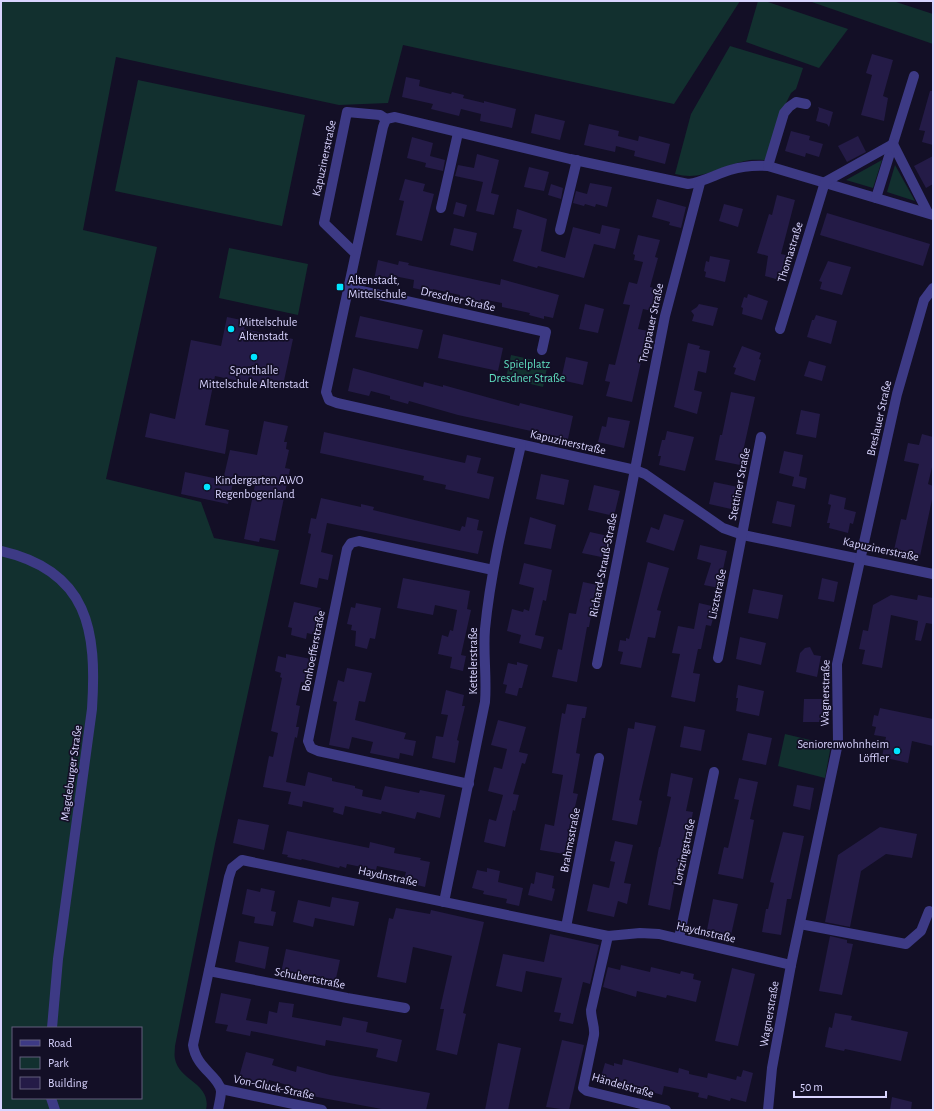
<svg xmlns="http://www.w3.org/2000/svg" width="934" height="1111" font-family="'Alegreya Sans',sans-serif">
	<rect width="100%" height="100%" fill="#130f26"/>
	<g fill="#12302f" fill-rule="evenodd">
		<path d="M1,1H740L674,104L403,45L388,103L339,105L116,57L83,230L157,247L106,479L201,502L214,538L279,550L215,844L175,1046C175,1050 174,1055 175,1059C179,1081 212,1083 206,1110H1ZM13,1028H141V1098H13Z"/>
		<path d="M758,1H765L848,29L819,68L746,42Z"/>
		<path d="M809,1H893L933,14V44Z"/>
		<path d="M730,46L803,68L796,89L791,93L780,115L767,160C759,160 751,159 745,161C718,167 703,181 675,174L691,114Z"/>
		<path d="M138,80L305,115L282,226L115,191Z"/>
		<path d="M882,160L873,188L846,180Z"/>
		<path d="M895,165L915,201L887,192Z"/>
		<path d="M229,248L308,264L298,315L219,298Z"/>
		<path d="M511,355L548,363L543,387L506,378Z"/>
		<path d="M785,734L831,745L825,778L778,766Z"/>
	</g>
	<g fill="#241b47">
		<path d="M872,54L893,60L883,96L888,98L884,121L861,115L872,75L866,73Z"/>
		<path d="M406,77L420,80L419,86L430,89L451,94L452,92L464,95L463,98L484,103V101L516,109L512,128L480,121L481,114L461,109L459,116L431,109L433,104L402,97Z"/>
		<path d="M930,91H933V145L922,142L925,131L919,130Z"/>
		<path d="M818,107L833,112L829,127L827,124L816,121L819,109Z"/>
		<path d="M535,114L565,121L560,140L531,133Z"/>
		<path d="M589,124L619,131L618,136L638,141L639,136L670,144L665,164L634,156L635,151L616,146L615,152L584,145Z"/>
		<path d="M791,131L810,136L809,140L823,144L819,157L806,153L805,157L785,151Z"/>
		<path d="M858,136L866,152L847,162L838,146Z"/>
		<path d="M412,137L433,143L430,156L445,160L443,171L425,167L426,163L407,158Z"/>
		<path d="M477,154L499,160L491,193L499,195L494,215L476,211L483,182L455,176L458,165L474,168Z"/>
		<path d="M933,156V184L926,188L914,166Z"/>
		<path d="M529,167L549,172L544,191L524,187Z"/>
		<path d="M405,179L425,184L423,191L434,194L422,241L396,235L404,201L399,200Z"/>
		<path d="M590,183L612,187L607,207L596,204L595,207L585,204L584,206L573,203L576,191L587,194Z"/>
		<path d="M551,184L563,188L561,199L548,195Z"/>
		<path d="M777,195L795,200L781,254L786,255L784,260L786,262L784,268L780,274H778L776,279L765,276L768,256L757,253L769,214L772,215Z"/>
		<path d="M657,199L686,207L681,228L669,225L670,222L652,217Z"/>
		<path d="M456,202L467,205L464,217L453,214Z"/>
		<path d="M724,204L743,209L738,227L719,221Z"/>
		<path d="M517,209L547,219L541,251L565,258L573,227L600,234L602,225L620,229L615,249L594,244L584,278L538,266L537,268L513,261L522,230L513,228Z"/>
		<path d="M827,213L930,244L923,266L820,235Z"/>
		<path d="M454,228L477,233L473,251L450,245Z"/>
		<path d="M638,235L660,240L655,257L658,258L650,287L657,289L652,311L643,309L638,329L648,331L632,402L606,396L610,382L605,381L609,364L615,365L630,305L623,304L629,282L637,284L643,262L634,260L635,255L633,254Z"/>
		<path d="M710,256L730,260L725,282L705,277L706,272L704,271L706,261L709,262Z"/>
		<path d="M378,260L398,265L399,261L409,263L408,265L500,285L501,279L559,295L553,318L544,316V319L529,315L530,313L502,307V303L481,299L480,303L460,298V295L433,289L432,292L413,288L414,280L394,276L393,284L374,280Z"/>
		<path d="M828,261L851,267L842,295L820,289L822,282L819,281Z"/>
		<path d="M748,294L768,301L762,320L742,314L743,308L741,307L744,297L747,298Z"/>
		<path d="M585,304L604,309L598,333L579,329Z"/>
		<path d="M699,304L718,308L713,326L692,321L694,315L691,311L697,307Z"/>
		<path d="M816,315L837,321L831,344L807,337L812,320H814Z"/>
		<path d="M360,316L423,330L418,349L355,337Z"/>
		<path d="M227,317L246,321L244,329L293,339L282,390L215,376L205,425L229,430L225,454L145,437L150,413L175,419L191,340L221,346Z"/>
		<path d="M443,334L503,348L498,371L438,358Z"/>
		<path d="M688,343L700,346L699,349L710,351L706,373L698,371L694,390L702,392L697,414L674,407Z"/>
		<path d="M742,346L761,353L759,359L761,360L755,381L734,374L736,368L733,367Z"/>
		<path d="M566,357L588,362L583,385L561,380Z"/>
		<path d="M809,361L826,366L822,381L804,376Z"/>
		<path d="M353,368L423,387L424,382L443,387V385L519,406L520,403L573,416L568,439L458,415L409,401L408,404L390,399V396L371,391L369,396L348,391Z"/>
		<path d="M731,392L755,397L740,465L715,460L720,435H722Z"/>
		<path d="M801,410L820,414L816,438L796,434Z"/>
		<path d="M608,417L630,421L624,448L598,442L602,426L606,427Z"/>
		<path d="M264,421L288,426L284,442H287L286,449L289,450L285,468L290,469L275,541L260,538L259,542L244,539L256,480L235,475L228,504L181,494L185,472L223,480L230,450L257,455Z"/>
		<path d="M667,431L694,437L685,471L659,465L661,456H658L662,440H665Z"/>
		<path d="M324,432L465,463L467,455L481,458L477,473L494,477L489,499L445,489L446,485L423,480L424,476L320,453Z"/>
		<path d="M922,434L933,437V463L928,484L933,486V495L920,556L894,550L901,519L906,520L919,464L904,461L908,443L919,445Z"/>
		<path d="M784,451L803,455L799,476L807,478L805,489L792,486L794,477L779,473Z"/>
		<path d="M541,474L569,480L564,505L536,499Z"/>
		<path d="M714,482L738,487L735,501H732L731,509L709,504Z"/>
		<path d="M594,485L620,491L614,516L588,510Z"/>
		<path d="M830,494L846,498L844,509L856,512L853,524L850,523L848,533L829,528L830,523H827L831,505L828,504Z"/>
		<path d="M321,498L361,507V504L374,507L373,510L460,531L462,526L465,527L467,517L479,520L477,530L483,531L478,554L327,523L321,552L333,555L328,580L319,578L317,588L300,584L311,534L308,533L311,518L316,519Z"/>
		<path d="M777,501L795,505L791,527L772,523Z"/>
		<path d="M664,514L684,520L674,551L646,542L651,527L659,530Z"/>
		<path d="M530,517L556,525L551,549L524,544Z"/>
		<path d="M590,532L608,536L607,544L609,545L606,558L582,553Z"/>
		<path d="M700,545L727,551L719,588L704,585L711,563L697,559Z"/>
		<path d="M648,562L669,568L657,610L661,611L655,638L648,637L641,668L620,664L623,652L618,651L620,640L626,641V638L629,639Z"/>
		<path d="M524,563L552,570L546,601L543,600L535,635L544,637L541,649L519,643L521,635L507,631L512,609L523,612L524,609L529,611L534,588L519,584Z"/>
		<path d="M403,578L470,591L467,609L471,610L461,655L466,656L463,671L450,668L452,657L438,654L442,635L448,637L450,630L453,631L457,610L435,605L433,615L397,608Z"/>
		<path d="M822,578L838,582L834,602L818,599Z"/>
		<path d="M583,582L602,586L598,606L593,605L589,627H587L577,682L552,677L558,649L562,650L569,613L576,614Z"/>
		<path d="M753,589L783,595L778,619L748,613Z"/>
		<path d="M891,595L917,600L918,595L933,598V624L926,623L921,641L915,640L918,621L891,615L882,668L862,664L865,650L859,649L863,630L868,631L873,605Z"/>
		<path d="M294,602L321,608L315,635L307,633L306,639L291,635L292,628L288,627Z"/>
		<path d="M356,603L381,608L375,639L370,638L367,649L355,646L356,631L351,630L352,625L347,624L351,607L355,608Z"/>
		<path d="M699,603L716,607L711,626L706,625L701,649H698L693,673L700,674L695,702L671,697L680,654L672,653L678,626L694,629Z"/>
		<path d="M740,637L766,643L761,665L736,659Z"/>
		<path d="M810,647L814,655L821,656L817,677L796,672L800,653L805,648Z"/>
		<path d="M286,654L311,659L306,683L301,682L296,705L300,706L296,727H299L297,738L295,737L286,782L305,786L308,772L332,778V781L355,786V788L363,790L362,796L381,800L385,786L419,793L420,790L445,795L440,818L417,812L415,819L382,811L381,814L345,806L343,815L333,812L334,808L303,801L302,807L288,804L291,792L263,787L269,756L273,757L278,733L271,731L282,678L280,677L281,673L275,671L278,656L286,658Z"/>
		<path d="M517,662L528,665L522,688H519L517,696L505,693L507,685L503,684L508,663L517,665Z"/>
		<path d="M347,668L372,673L365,702L359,701L355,720L406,733L404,739L416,741L413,756L400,753L399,759L370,753L373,742L352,737L349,749L329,745L337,702L333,701L338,680L344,682Z"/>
		<path d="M738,685L764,691L759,716L736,711L738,698H736Z"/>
		<path d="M446,690L464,695L462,706H465L457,740L459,741L455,763L432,758L436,736L443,737L448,715L441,714Z"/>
		<path d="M804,699H826L825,722H803Z"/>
		<path d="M567,704L587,707L585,718H582L576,753L580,754L573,793L578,794L564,854L540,850L545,824L554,826L563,775L552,773L562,713L565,714Z"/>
		<path d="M880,708L933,719V746L912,741L908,763L882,757L886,737L874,735L876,727L872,726L874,715L878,716Z"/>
		<path d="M498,720L526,727L519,752L528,754L525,764L522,763L513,794L519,795L515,811L513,810L505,847L484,842L489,819L496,821L503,795L488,791L494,767L502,769L507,749L491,745Z"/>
		<path d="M635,722L656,726L639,800L642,801L637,825L612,820L628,728L634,729Z"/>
		<path d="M684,726L705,730L701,751L680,747Z"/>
		<path d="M748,733L772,738L766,765L742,760Z"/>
		<path d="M671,773L693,778L686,811L693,812L679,878L676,877L670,910L648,905L659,847H660L671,797L667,796Z"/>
		<path d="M739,778L758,782L750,819L754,820L743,879L718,874L724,847L728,848L739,800L734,799Z"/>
		<path d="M797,785L814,788L810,810L793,806Z"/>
		<path d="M238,819L269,825L264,850L233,843Z"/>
		<path d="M880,827L917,834L912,858L886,854L861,871L850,927L825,922L838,855Z"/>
		<path d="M287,831L369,848L370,842L395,848L394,853L421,858L420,860L430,862L425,887L413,884V882L404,880L406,872L377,866L376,870L347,864L346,868L340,866L339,868L302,859L301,860L287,857L288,855L282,854Z"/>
		<path d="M783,832L804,836L791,899H787L781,935L762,932L766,909H768L774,883L770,882Z"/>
		<path d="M615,841L633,845L624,883L631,884L627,904L618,901L614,917L587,911L593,884L609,888L615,862L610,861Z"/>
		<path d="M487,868L500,871L498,882L523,888L519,906L506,903L507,899L483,894L484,891L472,888L477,870L487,872Z"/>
		<path d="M536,872L554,876L552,888L555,889L552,901L528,895L531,883L534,884Z"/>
		<path d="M261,888L275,891L271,911L276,912L273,926L254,923L255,917L242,914L247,889L260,892Z"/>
		<path d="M332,897L359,902L354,926L315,918L313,927L293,922L298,900L330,907Z"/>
		<path d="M713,899L738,904L731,935L707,930Z"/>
		<path d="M396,908L430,914L431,910L484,922L463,1013L466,1014L457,1055L436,1050L444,1009H440L452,956L413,947L406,983L377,977L389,918L393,919Z"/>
		<path d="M550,934L599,945L590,984L583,982L573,1024L559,1021L561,1013L554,1012L562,978L526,971L522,992L496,986L503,954L544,962Z"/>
		<path d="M830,936L847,940V943L853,944L842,995L819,991Z"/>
		<path d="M239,941L269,947L265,969L235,962Z"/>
		<path d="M286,949L340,960L335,983L281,973Z"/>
		<path d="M621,965L650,972L651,967L680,974L681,971L694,974L693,979L701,981L696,1002L667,995L666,998L637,991L636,997L603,987L608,967L620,970Z"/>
		<path d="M732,968L755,974L738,1046L715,1041Z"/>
		<path d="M221,993L251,999L246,1020L267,1024L269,1011L277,1013L279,1002L294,1004L292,1017L341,1026L343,1017L368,1022L366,1032L402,1040L397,1062L376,1057L378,1049L326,1040L325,1046L251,1031L250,1036L226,1031L228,1025L215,1023Z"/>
		<path d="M835,1013L852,1016L851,1020L908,1032L901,1061L845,1049L844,1051L825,1047L829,1027L832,1028Z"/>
		<path d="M562,1040L584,1045L569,1110L546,1107Z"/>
		<path d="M498,1043L521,1048L508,1110H485Z"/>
		<path d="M246,1052L274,1059L272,1065L296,1072L297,1066L330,1075L430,1093L426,1110H387L317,1097L290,1090L291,1086L269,1080L267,1085L239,1077Z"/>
		<path d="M623,1059L678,1073L679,1068L689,1071V1074L707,1078L708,1073L736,1080L737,1076L741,1077L743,1070L753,1073L746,1102L731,1098L730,1101L708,1095L707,1099L698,1097L699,1093L664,1086L662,1095L601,1077L605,1063L614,1066V1063L622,1065Z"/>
		<path d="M892,1097L912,1102L911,1110H890Z"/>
	</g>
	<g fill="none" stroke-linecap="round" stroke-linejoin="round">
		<g stroke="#3d3a85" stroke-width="10">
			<path d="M386,119L395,117L570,159L688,184C704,182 716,174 730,170C743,166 755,165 768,166L933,215"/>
			<path d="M768,166L784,113L789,107L796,102L806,104"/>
			<path d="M876,198L914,76"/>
			<path d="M441,208L458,133"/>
			<path d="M560,230L577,160"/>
			<path d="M355,253L324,223L347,112L380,115L386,119L383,127L326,392L329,400L337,403L635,470L645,474L723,528L743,535L933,574"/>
			<path d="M348,288L546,332L542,350"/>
			<path d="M780,329L825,182L893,144L928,213"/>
			<path d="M1,551C89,571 97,631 92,709L58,959L52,1028"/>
			<path d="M718,658L761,437"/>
			<path d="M597,664L665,316L700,183"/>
			<path d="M469,784L318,751L311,748L308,741L347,549L351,543L359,541L493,570"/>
			<path d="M444,902L485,702C487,678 483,653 485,629C491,567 507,506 521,445"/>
			<path d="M800,924L906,944L921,931L929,911"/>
			<path d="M566,927L599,758"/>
			<path d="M608,936L591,1010C591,1019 595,1026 594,1035L583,1088L587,1091L666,1110"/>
			<path d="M679,938L714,772"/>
			<path d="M209,971L347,998L405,1008"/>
			<path d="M221,1089L322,1110"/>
			<path d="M51,1098L55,1110"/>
			<path d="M218,1110C219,1104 221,1097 221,1091C219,1076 196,1068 193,1045L229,877L232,868L242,860L608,936L640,933L659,934L791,965"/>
			<path d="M768,1110L772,1068L791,965L838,743L837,664L897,394L924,300L933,288"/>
		</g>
	</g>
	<g fill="#00e5ff" stroke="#130f26" stroke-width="1.5">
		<rect x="336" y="283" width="8" height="8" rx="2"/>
		<circle cx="231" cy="329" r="4"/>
		<circle cx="254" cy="357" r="4"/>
		<circle cx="207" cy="487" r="4"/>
		<circle cx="897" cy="751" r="4"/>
	</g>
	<g text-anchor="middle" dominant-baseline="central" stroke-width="3.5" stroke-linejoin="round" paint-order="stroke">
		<g font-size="12" fill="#d9d4ff" stroke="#130f26">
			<text transform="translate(324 158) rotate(-78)">Kapuzinerstraße</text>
			<text transform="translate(790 252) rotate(-73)">Thomastraße</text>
			<text transform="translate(458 299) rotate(13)">Dresdner Straße</text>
			<text transform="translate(651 323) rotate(-78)">Troppauer Straße</text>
			<text transform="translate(879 418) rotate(-77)">Breslauer Straße</text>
			<text transform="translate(568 442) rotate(13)">Kapuzinerstraße</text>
			<text transform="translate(739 484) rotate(-79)">Stettiner Straße</text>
			<text transform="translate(881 549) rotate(12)">Kapuzinerstraße</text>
			<text transform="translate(603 565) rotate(-79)">Richard-Strauß-Straße</text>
			<text transform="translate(717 594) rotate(-78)">Lisztstraße</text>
			<text transform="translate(313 651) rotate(-79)">Bonhoefferstraße</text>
			<text transform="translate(473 661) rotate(-90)">Kettelerstraße</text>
			<text transform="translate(825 693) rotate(-89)">Wagnerstraße</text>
			<text transform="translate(71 773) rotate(-82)">Magdeburger Straße</text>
			<text transform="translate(570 840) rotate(-79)">Brahmsstraße</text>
			<text transform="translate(684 852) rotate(-78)">Lortzingstraße</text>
			<text transform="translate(388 876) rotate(12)">Haydnstraße</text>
			<text transform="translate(706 932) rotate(13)">Haydnstraße</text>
			<text transform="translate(310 978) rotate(11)">Schubertstraße</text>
			<text transform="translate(769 1014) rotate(-80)">Wagnerstraße</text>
			<text transform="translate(623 1085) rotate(16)">Händelstraße</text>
			<text transform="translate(274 1087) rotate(12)">Von-Gluck-Straße</text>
		</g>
		<g font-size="12" fill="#d9d4ff" stroke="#130f26" text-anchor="start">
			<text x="348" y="280">Altenstadt,<tspan x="348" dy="14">Mittelschule</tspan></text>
			<text x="239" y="322">Mittelschule<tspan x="239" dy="14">Altenstadt</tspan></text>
			<text x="254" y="370" text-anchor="middle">Sporthalle<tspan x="254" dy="14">Mittelschule Altenstadt</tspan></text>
			<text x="215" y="480">Kindergarten AWO<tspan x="215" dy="14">Regenbogenland</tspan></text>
			<text x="889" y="744" text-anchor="end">Seniorenwohnheim<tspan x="889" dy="14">Löffler</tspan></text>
		</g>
		<g font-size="12" fill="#5fe0c0" stroke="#130f26">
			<text x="527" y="364">Spielplatz<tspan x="527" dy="14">Dresdner Straße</tspan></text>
		</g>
	</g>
	<rect width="934" height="1111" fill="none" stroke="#d9d4ff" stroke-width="4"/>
	<rect x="12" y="1027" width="130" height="72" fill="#130f26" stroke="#625e7d"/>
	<rect x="20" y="1040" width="20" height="6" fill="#3d3a85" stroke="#625e7d"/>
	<text x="48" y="1047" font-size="12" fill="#d9d4ff">Road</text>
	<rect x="20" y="1057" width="20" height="12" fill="#12302f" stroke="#625e7d"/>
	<text x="48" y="1067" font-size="12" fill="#d9d4ff">Park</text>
	<rect x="20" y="1077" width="20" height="12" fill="#241b47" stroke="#625e7d"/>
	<text x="48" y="1087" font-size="12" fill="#d9d4ff">Building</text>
	<path d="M794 1091v6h92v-6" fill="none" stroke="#d9d4ff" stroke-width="2"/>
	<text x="800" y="1091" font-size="12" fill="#d9d4ff" stroke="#130f26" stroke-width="3" paint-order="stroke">50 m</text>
</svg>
